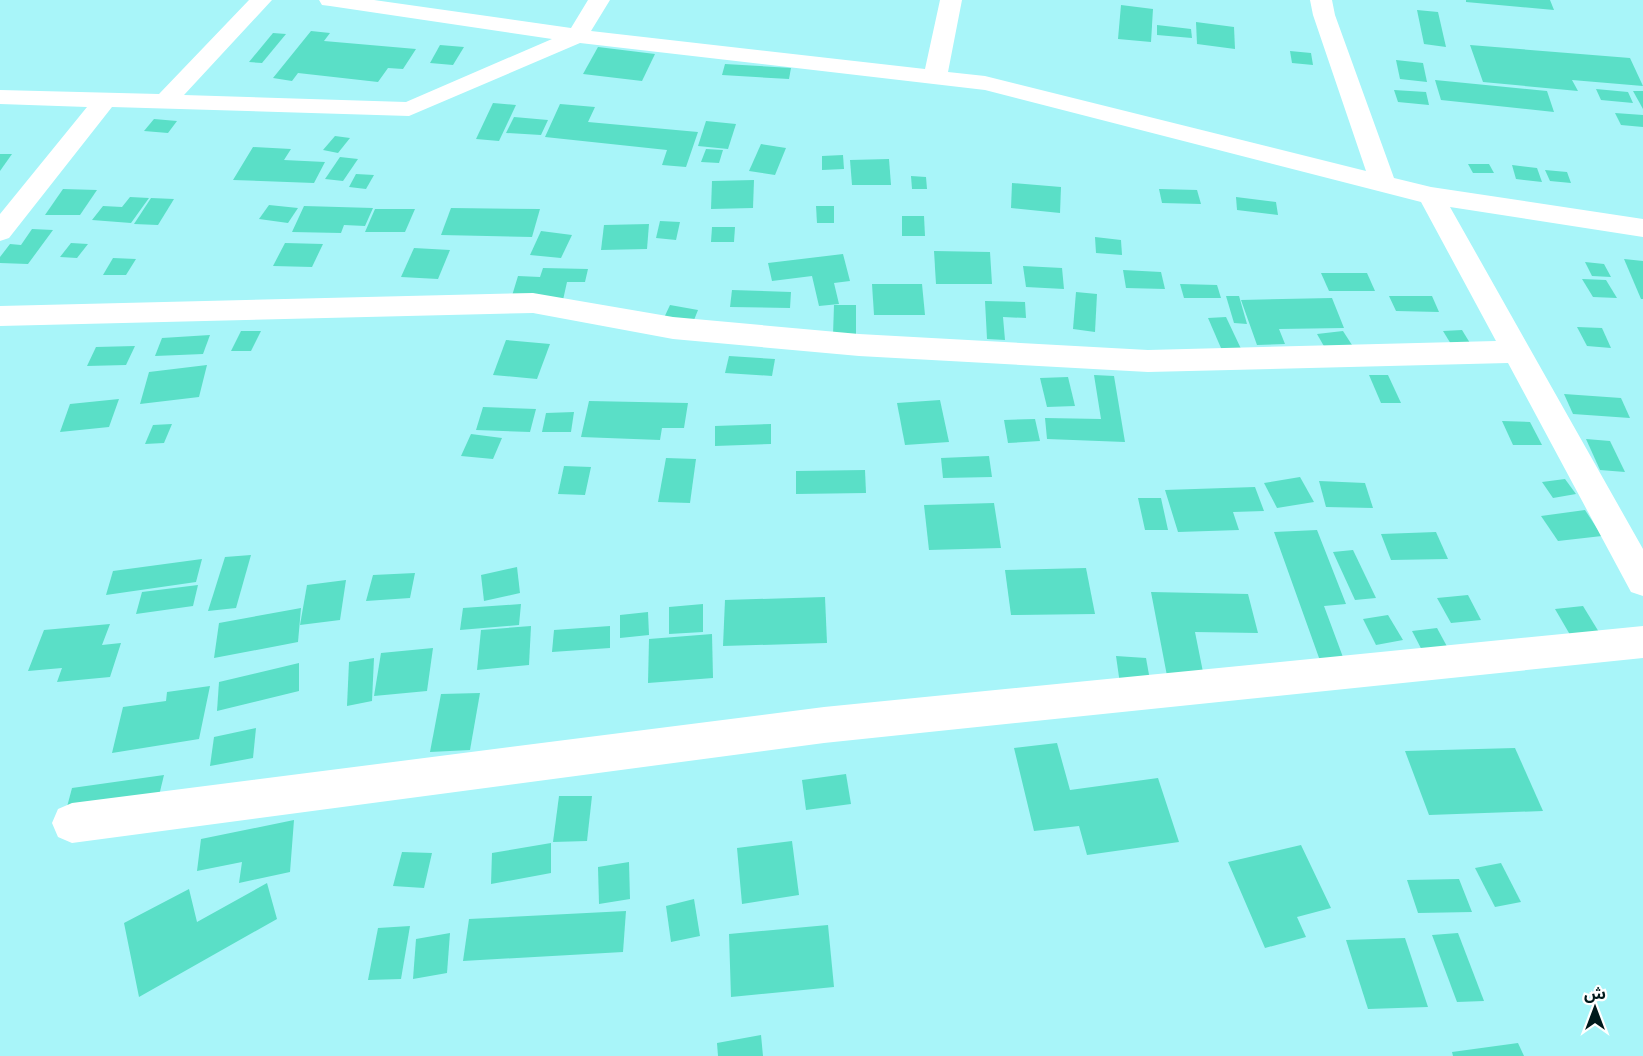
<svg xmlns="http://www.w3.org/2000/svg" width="1643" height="1056" font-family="'Titillium Web','Noto Sans Arabic',sans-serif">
	<rect width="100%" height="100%" fill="#a8f5f9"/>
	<g fill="#5adfc7">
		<path d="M1466,0H1550L1554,10L1466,2Z"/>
		<path d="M1121,5L1153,9L1151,42L1118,39Z"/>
		<path d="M1417,10L1438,12L1446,47L1424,44Z"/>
		<path d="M1196,22L1234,27L1235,49L1197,44Z"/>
		<path d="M1157,25L1191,29L1192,38L1157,35Z"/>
		<path d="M311,31L330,33L324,41L416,49L403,69L388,68L378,82L298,73L292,81L273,78Z"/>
		<path d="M273,33L286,34L262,63L249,62Z"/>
		<path d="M440,45L464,47L453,65L430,63Z"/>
		<path d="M1470,45L1630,58L1643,86L1572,80L1578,91L1483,82Z"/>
		<path d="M598,47L655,54L642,81L583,74Z"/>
		<path d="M1290,51L1311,53L1313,65L1292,63Z"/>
		<path d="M1396,60L1423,63L1427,82L1400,79Z"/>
		<path d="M725,64L791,68L789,79L722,75Z"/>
		<path d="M1435,80L1547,91L1554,112L1441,100Z"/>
		<path d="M1596,89L1628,92L1633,103L1601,100Z"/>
		<path d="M1394,90L1426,92L1429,105L1398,102Z"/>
		<path d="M1633,91H1643V109Z"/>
		<path d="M493,103L516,105L499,141L476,139Z"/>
		<path d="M560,104L595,107L588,122L698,132L686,167L662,165L667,150L545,137Z"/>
		<path d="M1615,113L1643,115V127L1621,125Z"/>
		<path d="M514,117L548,120L541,135L506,133Z"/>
		<path d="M154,119L177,121L168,133L144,131Z"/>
		<path d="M706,121L736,124L728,149L698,146Z"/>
		<path d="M335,136L350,138L338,153L323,150Z"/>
		<path d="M761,144L786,148L775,175L749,171Z"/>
		<path d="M253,147L291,149L284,160L325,162L314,183L233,180Z"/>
		<path d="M706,149L723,150L719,163L701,162Z"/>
		<path d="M0,154H12L0,171Z"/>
		<path d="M843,155L844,169L822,170V156Z"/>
		<path d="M340,157L358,159L343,181L325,179Z"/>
		<path d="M889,159L891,185H852L850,160Z"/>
		<path d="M1468,164H1489L1494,173H1473Z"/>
		<path d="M1512,165L1537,168L1542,182L1516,179Z"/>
		<path d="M1545,170L1567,172L1571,183L1550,181Z"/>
		<path d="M356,174L374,175L366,189L349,187Z"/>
		<path d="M911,176L926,177L927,189H912Z"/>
		<path d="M754,180L753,208L711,209L712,181Z"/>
		<path d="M1012,183L1061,187L1060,213L1011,208Z"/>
		<path d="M63,189L97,190L80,215H45Z"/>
		<path d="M1159,189L1197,190L1201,204L1162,203Z"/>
		<path d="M130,197L149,198L131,223L92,220L103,206L122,207Z"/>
		<path d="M1236,197L1276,202L1278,215L1237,210Z"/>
		<path d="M151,198L174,199L158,225L134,224Z"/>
		<path d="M269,205L298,208L288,223L259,219Z"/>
		<path d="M304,206L373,208L365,226L344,225L341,233L292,232Z"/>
		<path d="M816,206H834V223H817Z"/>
		<path d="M451,208L540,209L532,237L441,235Z"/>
		<path d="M375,209H415L405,232H365Z"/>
		<path d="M902,216H924L925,236H902Z"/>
		<path d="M660,221L680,222L676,240L656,238Z"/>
		<path d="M649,224L647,249L601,250L604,225Z"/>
		<path d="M712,227H735L734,242H711Z"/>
		<path d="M32,229L53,230L28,264L0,263V257L10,244L21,245Z"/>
		<path d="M541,231L572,235L561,258L530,255Z"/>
		<path d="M1095,237L1121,240L1122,255L1096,253Z"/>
		<path d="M71,243L88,244L77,258L60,257Z"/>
		<path d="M285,243L323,244L312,267L273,266Z"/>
		<path d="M414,248L450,250L438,279L401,277Z"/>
		<path d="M934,251L990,252L992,284H936Z"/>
		<path d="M843,254L850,281L834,283L839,304L819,306L812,276L772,281L768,263Z"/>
		<path d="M113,258L136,259L126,275H103Z"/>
		<path d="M1624,259L1643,261V299H1641Z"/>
		<path d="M1585,262L1604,264L1611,277L1592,276Z"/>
		<path d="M1023,266L1062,268L1064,289L1026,287Z"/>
		<path d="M543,268L588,269L585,282H567L563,300L511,299L518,276L540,277Z"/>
		<path d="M1123,270L1161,272L1165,289L1126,288Z"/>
		<path d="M1321,273H1367L1375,291H1329Z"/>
		<path d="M1582,279L1606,280L1617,298L1593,297Z"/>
		<path d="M872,284H922L925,315H874Z"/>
		<path d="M1180,284L1217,285L1221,298H1184Z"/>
		<path d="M732,290L791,292L790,308L730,307Z"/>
		<path d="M1076,292L1097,294L1095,332L1073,329Z"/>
		<path d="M1226,296H1239L1247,324L1234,323Z"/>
		<path d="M1389,296H1432L1439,312L1396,311Z"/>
		<path d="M1332,298L1344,328L1279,329L1285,344L1257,345L1241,300Z"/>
		<path d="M985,301L1025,302L1026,318L1003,317L1005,340L987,339Z"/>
		<path d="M670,305L698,310L692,325L663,320Z"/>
		<path d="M834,305H856V336L833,335Z"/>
		<path d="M1226,317L1243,353L1224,355L1208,318Z"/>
		<path d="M1577,327L1602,328L1611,348L1587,346Z"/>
		<path d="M1462,330L1473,348L1454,349L1443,331Z"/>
		<path d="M241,331H261L251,351H231Z"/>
		<path d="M1343,331L1352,345L1325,348L1317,334Z"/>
		<path d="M210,335L203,354L155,356L162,338Z"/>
		<path d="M506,340L550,344L537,379L493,375Z"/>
		<path d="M135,346L126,365L87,366L96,347Z"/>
		<path d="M729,356L775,359L772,376L725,373Z"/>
		<path d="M207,365L199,397L140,404L149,372Z"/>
		<path d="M1094,375L1114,376L1125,442L1047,439L1045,418L1101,419Z"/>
		<path d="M1369,375H1388L1401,403H1381Z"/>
		<path d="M1068,377L1075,406L1047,407L1040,378Z"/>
		<path d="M1564,394L1621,398L1630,418L1573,414Z"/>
		<path d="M119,399L109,427L60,432L70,404Z"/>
		<path d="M940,400L949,442L905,445L897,403Z"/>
		<path d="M589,401L688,403L684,428H662L660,440L581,437Z"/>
		<path d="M483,407L536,409L530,432L476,430Z"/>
		<path d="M574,412L571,432H542L546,413Z"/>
		<path d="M1035,419L1040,441L1008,443L1004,420Z"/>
		<path d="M1502,421L1530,422L1542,445H1513Z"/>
		<path d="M172,424L164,443L145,444L153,425Z"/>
		<path d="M771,424V444L715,446V426Z"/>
		<path d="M471,434L502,438L493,459L461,456Z"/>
		<path d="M1586,439L1610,441L1625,472L1600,470Z"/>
		<path d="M989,456L992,477L943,478L941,458Z"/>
		<path d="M666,458L696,459L690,503L658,502Z"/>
		<path d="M564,466L591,467L585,495L558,494Z"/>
		<path d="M865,470L866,493L796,494V471Z"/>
		<path d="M1300,477L1314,502L1277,508L1264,483Z"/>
		<path d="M1565,479L1576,494L1553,498L1542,482Z"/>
		<path d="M1319,481L1365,483L1373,508L1326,507Z"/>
		<path d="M1255,487L1264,511L1233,512L1239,530L1178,532L1165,490Z"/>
		<path d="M1138,498H1161L1168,530H1145Z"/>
		<path d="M994,503L1001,548L929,550L924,505Z"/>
		<path d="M1585,510L1602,536L1558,541L1541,516Z"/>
		<path d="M1317,530L1346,604L1324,606L1347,668L1323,669L1274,532Z"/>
		<path d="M1436,532L1448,559L1391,560L1381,534Z"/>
		<path d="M1353,550L1376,598L1355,600L1333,552Z"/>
		<path d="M251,555L236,608L208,611L225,557Z"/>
		<path d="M202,559L196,582L106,595L113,571Z"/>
		<path d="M517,567L520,593L484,601L481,575Z"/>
		<path d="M1086,568L1095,614L1011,615L1005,570Z"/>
		<path d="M415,573L410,598L366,601L373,575Z"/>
		<path d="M346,580L340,620L300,625L307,585Z"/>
		<path d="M198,585L193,606L136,614L142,592Z"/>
		<path d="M1151,592L1248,594L1258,633L1195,632L1205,682L1168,681Z"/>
		<path d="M1468,595L1481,620L1451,623L1437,598Z"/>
		<path d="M825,597L827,643L723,646L725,600Z"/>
		<path d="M521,604L519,625L460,630L463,608Z"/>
		<path d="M703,604V632L669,634V607Z"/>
		<path d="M1583,606L1605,642L1576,645L1555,609Z"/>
		<path d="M301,608L298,642L214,658L219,623Z"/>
		<path d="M648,612L649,635L620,638V615Z"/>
		<path d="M1388,615L1403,640L1376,645L1363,619Z"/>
		<path d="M110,624L102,645L121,643L110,677L57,682L62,668L28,671L44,630Z"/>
		<path d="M531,626L529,665L477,670L481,630Z"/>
		<path d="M610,626V648L552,652L554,630Z"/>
		<path d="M1437,628L1450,652L1425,656L1412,631Z"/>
		<path d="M712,634L713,678L648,683L649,639Z"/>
		<path d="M433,648L427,691L374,696L381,653Z"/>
		<path d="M1116,656L1146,658L1151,686L1120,684Z"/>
		<path d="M374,658L372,701L347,706L349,662Z"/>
		<path d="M299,663V691L217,711L219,682Z"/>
		<path d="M210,686L199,739L112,753L123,707L166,701L167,692Z"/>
		<path d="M480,693L470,750L430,752L441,694Z"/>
		<path d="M256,728L253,758L210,766L214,737Z"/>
		<path d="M1057,743L1070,790L1158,778L1179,842L1087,855L1079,826L1034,831L1014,748Z"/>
		<path d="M1515,748L1543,811L1429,815L1405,751Z"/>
		<path d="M846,774L851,804L806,810L802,780Z"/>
		<path d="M164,775L156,808L63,822L72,788Z"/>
		<path d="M559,796H592L587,841L553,842Z"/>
		<path d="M294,820L290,872L239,883L242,862L197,871L201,839Z"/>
		<path d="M792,841L799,895L742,904L737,848Z"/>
		<path d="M551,843V873L491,884L492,853Z"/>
		<path d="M1301,845L1331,908L1297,917L1306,937L1265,948L1228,862Z"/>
		<path d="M402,852L432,853L424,888L393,886Z"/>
		<path d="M629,862L630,899L599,904L598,867Z"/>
		<path d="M1501,863L1521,902L1495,907L1475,868Z"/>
		<path d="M1459,879L1472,912L1418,913L1407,880Z"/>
		<path d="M267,883L277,919L139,997L124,923L189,889L197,922Z"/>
		<path d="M694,899L700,936L671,942L666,906Z"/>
		<path d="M626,911L623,952L463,961L469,919Z"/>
		<path d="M828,925L834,987L731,997L729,934Z"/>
		<path d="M410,926L401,979L368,980L378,928Z"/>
		<path d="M450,933L447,973L413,979L416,939Z"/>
		<path d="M1458,933L1484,1001L1457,1002L1432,935Z"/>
		<path d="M1405,938L1428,1007L1368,1009L1346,940Z"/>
		<path d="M761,1035L763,1056H718L717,1043Z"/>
		<path d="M1518,1043L1524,1056H1453L1452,1052Z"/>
	</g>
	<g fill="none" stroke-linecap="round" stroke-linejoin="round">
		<g fill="#fff" fill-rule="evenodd">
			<path d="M249,0H272L184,95L406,102L552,39L330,6L322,5L319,0H374L571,28L588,0H610L591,31L925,69L940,0H962L948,72L985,76L1366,171L1313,15L1310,0H1332L1335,15L1394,178L1431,187L1643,219V237L1450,207L1643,549V596L1631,592L1508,363L1148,372L859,356L673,339L533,313L0,326V306L533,293L673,317L859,334L1148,350L1496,341L1421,202L985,90L580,43L409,116L112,107L9,238L0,241V214L87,107L0,104V90L159,94Z"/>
			<path d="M1643,626V658L824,743L72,843L58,837L52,823L58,809L72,803L824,707Z"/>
		</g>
	</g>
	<g transform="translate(1595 1008)" stroke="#ffffff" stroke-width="4.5" paint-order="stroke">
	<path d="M0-4.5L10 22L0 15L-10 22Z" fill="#001a1c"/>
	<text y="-9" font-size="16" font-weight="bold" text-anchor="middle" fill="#001a1c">ش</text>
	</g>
</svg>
